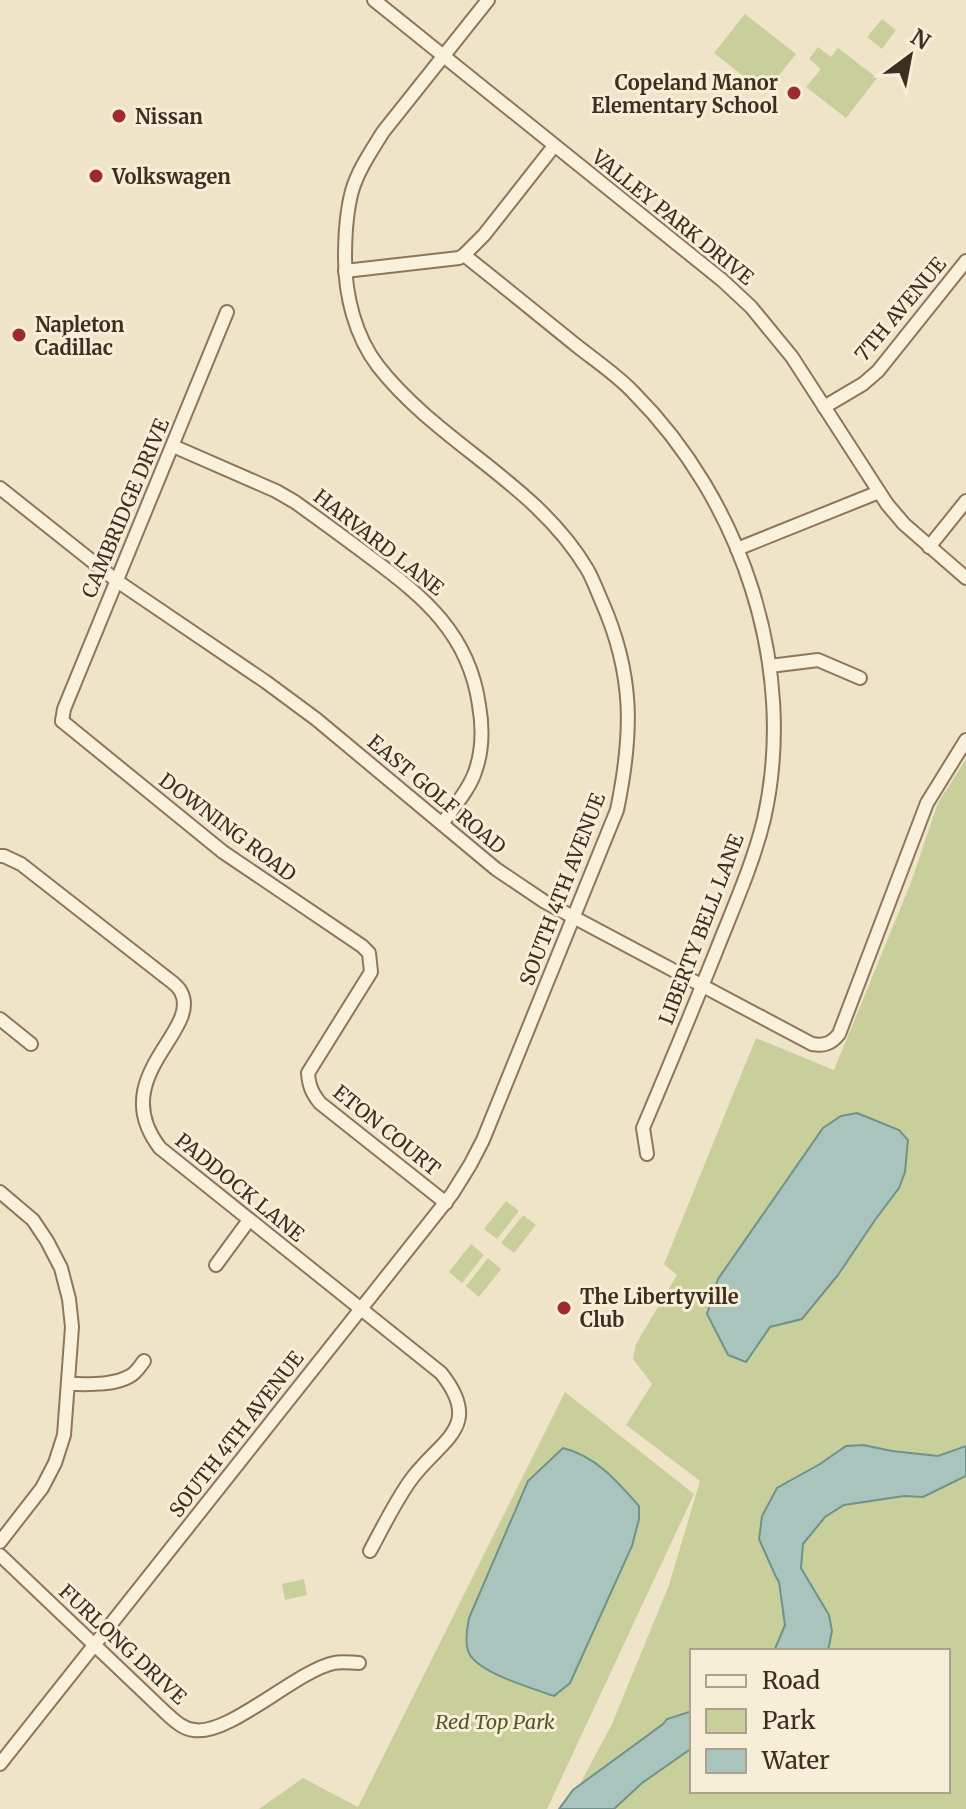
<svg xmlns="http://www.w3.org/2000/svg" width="966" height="1809" font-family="Merriweather,serif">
	<rect width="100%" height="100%" fill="#f0e4c8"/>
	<g fill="#c9cf9b">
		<path d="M745,14L796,54L765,93L714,53Z"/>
		<path d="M882,19L896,30L882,49L867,37Z"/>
		<path d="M818,47L831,57L838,48L877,78L846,118L806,87L821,69L809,59Z"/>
		<path d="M966,759V1446L939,1456L892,1451L863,1445L820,1464L777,1488L779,1582L785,1625L774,1651H692V1711L667,1719L663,1724L580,1784L612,1724L669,1585L700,1481L626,1425L652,1384L633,1359L636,1344L677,1275L664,1264L756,1038L834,1070L910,885L938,803Z"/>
		<path d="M506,1201L519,1211L497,1239L484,1229Z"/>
		<path d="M523,1215L536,1225L514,1253L501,1243Z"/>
		<path d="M471,1244L484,1255L462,1283L449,1272Z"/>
		<path d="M488,1258L501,1269L479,1297L466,1286Z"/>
		<path d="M565,1392L694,1494L547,1809H259L303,1778L358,1807Z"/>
		<path d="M966,1476V1809H614L642,1783L692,1748V1791H948V1651H828L832,1631L829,1615L801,1568L803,1544L825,1517L844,1505L904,1496L923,1497Z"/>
		<path d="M304,1579L307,1595L285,1600L282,1584Z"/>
	</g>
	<g fill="#a9c4bc" stroke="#6f938a" stroke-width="2">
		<path d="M857,1113L899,1130L908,1140L905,1172L899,1188L875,1220L838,1275L802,1319L770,1327L746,1362L728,1355L707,1314L718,1279L823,1128L841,1116Z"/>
		<path d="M863,1445L892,1451L938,1456L966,1446V1476L923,1497L904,1496L844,1505L825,1517L803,1544L801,1568L829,1615L832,1631L828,1651H774L785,1625L779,1582L776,1577L759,1539L762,1516L777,1488L820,1464L846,1446Z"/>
		<path d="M563,1448C596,1456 618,1482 639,1506V1519L632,1546L570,1683L554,1696C532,1688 482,1674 470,1655C464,1645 467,1629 469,1618L528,1481Z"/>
		<path d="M692,1711V1748L642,1783L614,1809H559L573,1790L663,1724L667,1719Z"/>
	</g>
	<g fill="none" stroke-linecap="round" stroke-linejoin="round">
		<defs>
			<g id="street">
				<path d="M374,0L722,280L751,307L792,357L887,504L904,524L966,578"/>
				<path d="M464,255C502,285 540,316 577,346C596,361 617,375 633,392C742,501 798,668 764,819C753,864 734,906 717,949C693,1009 668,1069 643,1128L647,1154"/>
				<path d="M345,271L459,258L464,255L484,235L554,146"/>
				<path d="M824,407L863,384L878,371L966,261"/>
				<path d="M173,446L276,491L295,502C320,520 345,538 370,557C424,597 469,634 479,705C483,728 483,750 475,772C469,790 453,808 442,824"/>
				<path d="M0,488L117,581L266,682L316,719L496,869L545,902L812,1044C824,1046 831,1044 839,1034L927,803L966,740"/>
				<path d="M929,547L966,501"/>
				<path d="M737,549L879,492"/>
				<path d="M770,666L818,660L860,678"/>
				<path d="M62,721L223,852L362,946L369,953L371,972L308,1073C309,1086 312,1093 320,1103L446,1203"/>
				<path d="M62,721L64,709L227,312"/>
				<path d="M0,856H4L21,864L163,975C169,980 178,985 181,992C202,1031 105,1077 160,1148L441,1373C485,1428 439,1440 410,1481C395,1502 383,1527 370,1551"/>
				<path d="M0,1019L31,1044"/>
				<path d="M0,1192L33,1220L47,1241L61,1268L69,1299L72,1327L64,1435L55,1463L42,1488L0,1542"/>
				<path d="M216,1265L249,1220"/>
				<path d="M68,1384C87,1384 113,1386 130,1376C136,1373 140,1366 144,1361"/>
				<path d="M0,1555L167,1714C175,1721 183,1729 194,1730C229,1736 296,1671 334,1663C342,1661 352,1663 359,1663"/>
				<path d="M0,1764L452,1194L470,1165L483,1140L617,810C633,733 634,675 602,602C597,591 593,579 587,569C536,483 438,443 378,366C355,336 345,295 345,258C345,235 346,213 352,191C358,170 372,150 383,132L488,0"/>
			</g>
		</defs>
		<use href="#street" stroke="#8d765c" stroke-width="16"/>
		<use href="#street" stroke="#faf1dc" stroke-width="12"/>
	</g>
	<g fill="#9e2a2b" stroke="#f7eed8" stroke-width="3">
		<circle cx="794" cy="93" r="8"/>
		<circle cx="119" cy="116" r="8"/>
		<circle cx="96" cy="176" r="8"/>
		<circle cx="19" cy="335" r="8"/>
		<circle cx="564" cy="1308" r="8"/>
	</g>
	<g text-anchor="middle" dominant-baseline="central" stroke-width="6" stroke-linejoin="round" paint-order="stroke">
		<g font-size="20" font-weight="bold" fill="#3d2e20" stroke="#f7eed8" text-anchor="start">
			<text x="778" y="82" text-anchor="end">Copeland Manor<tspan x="778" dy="23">Elementary School</tspan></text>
			<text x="135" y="116">Nissan</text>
			<text x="112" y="176">Volkswagen</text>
			<text x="35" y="324">Napleton<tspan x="35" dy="23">Cadillac</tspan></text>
			<text x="580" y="1296">The Libertyville<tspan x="580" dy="23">Club</tspan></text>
		</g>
		<g font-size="20" fill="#3d2e20" stroke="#f7eed8">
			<text transform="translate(673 217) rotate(39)">VALLEY PARK DRIVE</text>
			<text transform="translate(900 309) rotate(-50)">7TH AVENUE</text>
			<text transform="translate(125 508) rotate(-67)">CAMBRIDGE DRIVE</text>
			<text transform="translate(379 542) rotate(38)">HARVARD LANE</text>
			<text transform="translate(437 794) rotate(40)">EAST GOLF ROAD</text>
			<text transform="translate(228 827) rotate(37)">DOWNING ROAD</text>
			<text transform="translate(562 889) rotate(-69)">SOUTH 4TH AVENUE</text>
			<text transform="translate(701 929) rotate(-69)">LIBERTY BELL LANE</text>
			<text transform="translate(387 1130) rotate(39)">ETON COURT</text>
			<text transform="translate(240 1187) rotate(39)">PADDOCK LANE</text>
			<text transform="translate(236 1434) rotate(-52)">SOUTH 4TH AVENUE</text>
			<text transform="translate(123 1644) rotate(43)">FURLONG DRIVE</text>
		</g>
		<g font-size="20" font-style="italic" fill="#4d5a26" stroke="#f7eed8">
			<text x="495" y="1721">Red Top Park</text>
		</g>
	</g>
	<rect x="690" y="1649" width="260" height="144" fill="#f7eed8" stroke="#ada18e" stroke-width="2"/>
	<rect x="706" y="1675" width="40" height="12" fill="#faf1dc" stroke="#ada18e" stroke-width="2"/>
	<text x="762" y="1689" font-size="24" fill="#3d2e20">Road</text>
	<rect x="706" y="1709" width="40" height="24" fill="#c9cf9b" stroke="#ada18e" stroke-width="2"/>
	<text x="762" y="1729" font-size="24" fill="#3d2e20">Park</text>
	<rect x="706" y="1749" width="40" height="24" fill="#a9c4bc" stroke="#ada18e" stroke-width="2"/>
	<text x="762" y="1769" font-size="24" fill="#3d2e20">Water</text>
	<g transform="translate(910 56) rotate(32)" stroke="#f7eed8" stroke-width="6" paint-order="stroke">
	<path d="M0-6L14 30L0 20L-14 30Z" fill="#3d2e20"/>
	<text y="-12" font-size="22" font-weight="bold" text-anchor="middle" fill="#3d2e20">N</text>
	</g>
</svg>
